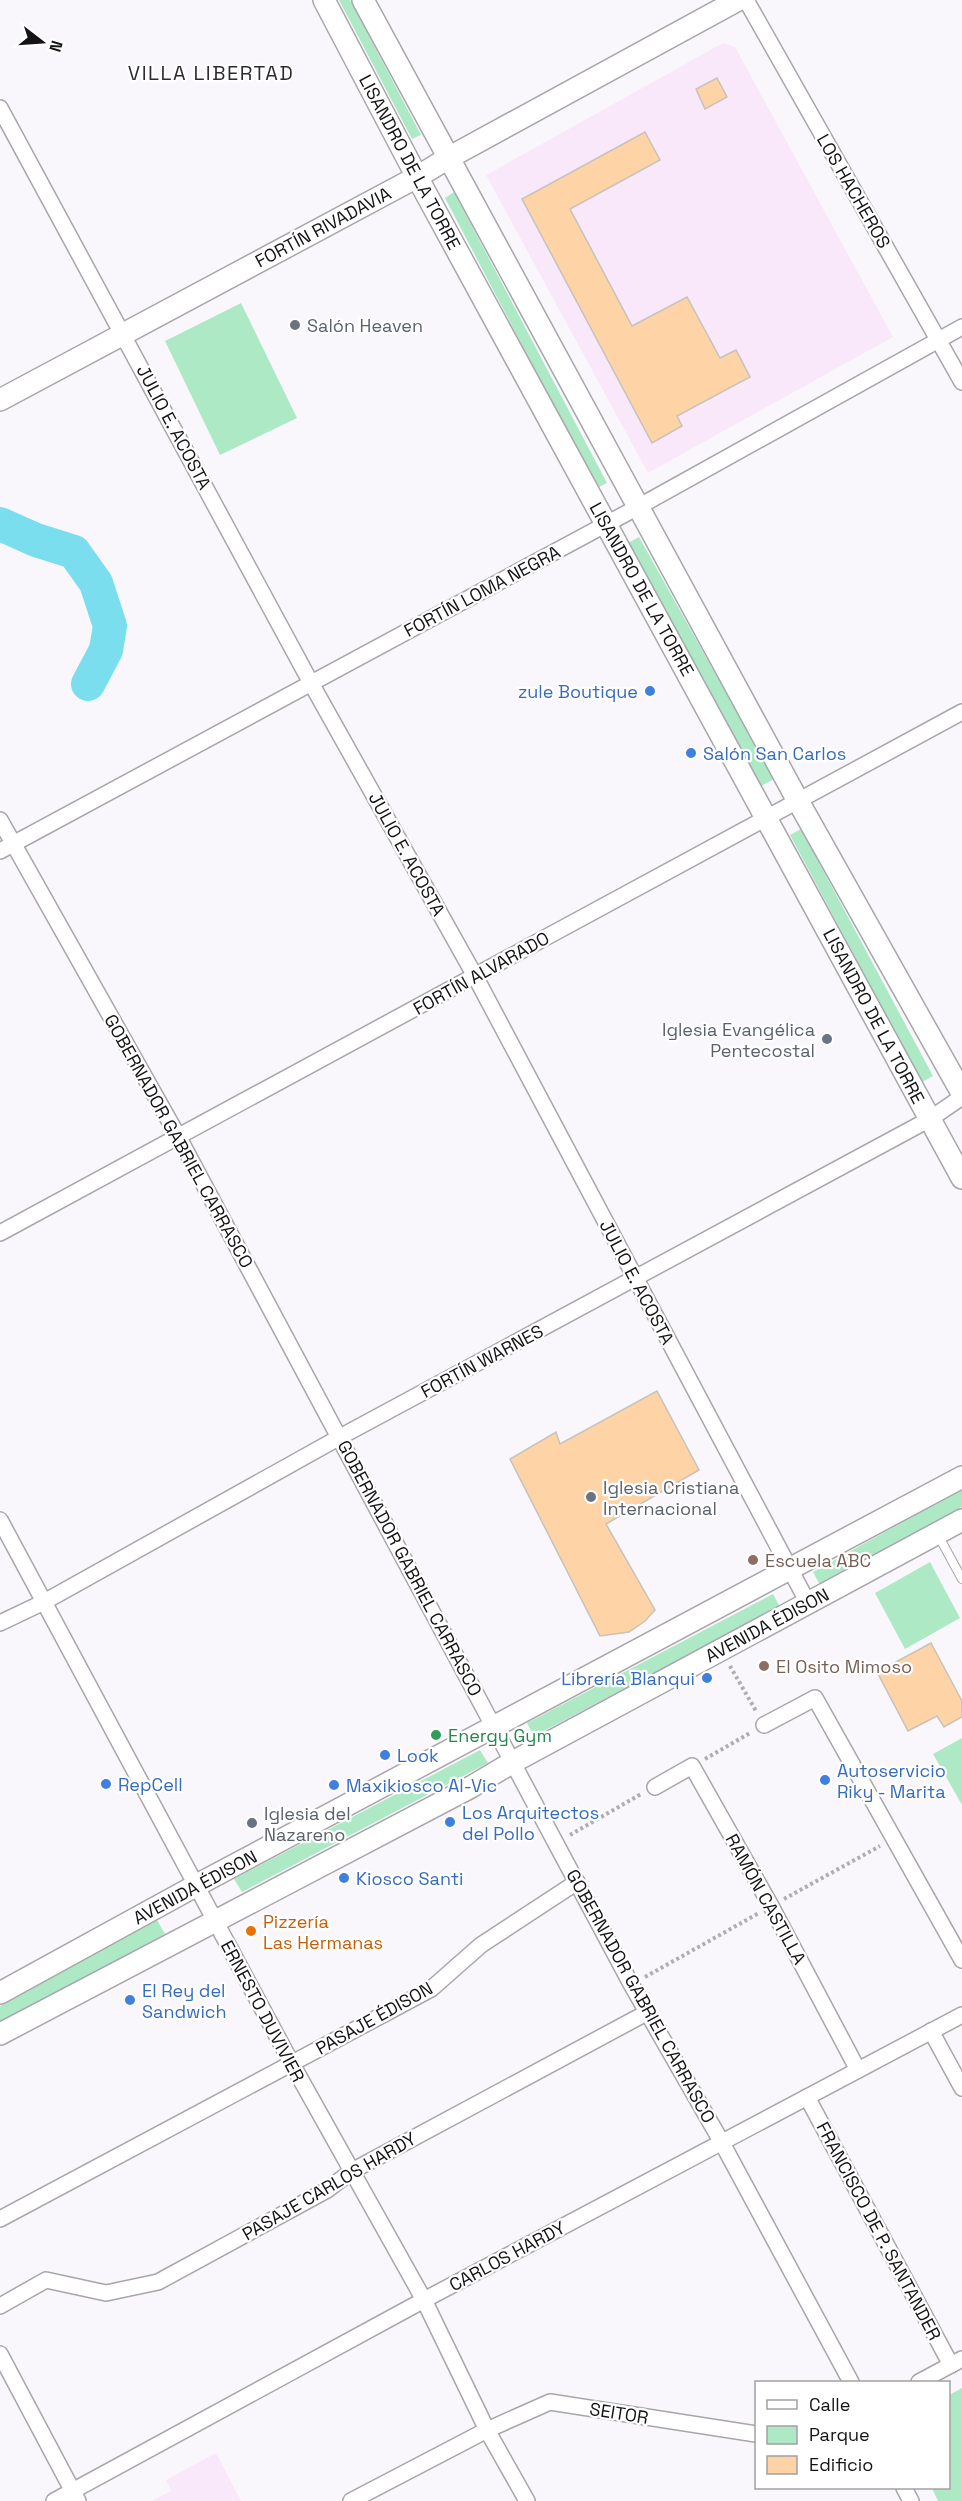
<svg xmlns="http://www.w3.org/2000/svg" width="962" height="2501" font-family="'Space Grotesk',sans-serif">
	<rect width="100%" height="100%" fill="#faf7fc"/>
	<g fill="#f8e8fa">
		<path d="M723,43L735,47L893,337L648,473L486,175Z"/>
		<path d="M216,2453L241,2501H152L171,2491L166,2480Z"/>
	</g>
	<g fill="#aee9c5">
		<path d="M339,0H350L421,135L412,139Z"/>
		<path d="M454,192L607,483L597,488L445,198Z"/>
		<path d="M241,303L297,418L220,455L165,341Z"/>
		<path d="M639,537L774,779L761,786L626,544Z"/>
		<path d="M801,829L933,1076L922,1082L790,835Z"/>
		<path d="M962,1489V1507L820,1585L813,1572Z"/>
		<path d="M930,1562L960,1618L905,1649L875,1593Z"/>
		<path d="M773,1594L780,1607L534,1736L527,1723Z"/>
		<path d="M962,1738V1805L933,1754Z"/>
		<path d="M480,1750L488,1763L242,1892L234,1879Z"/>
		<path d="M157,1920L165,1934L0,2023V2006Z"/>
		<path d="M962,2388V2501H938L932,2488H948L949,2395Z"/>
	</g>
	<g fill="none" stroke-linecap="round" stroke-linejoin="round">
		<path stroke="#7adeee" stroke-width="34" d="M0,524L36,540L74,552L96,583L110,626L106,650L88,684"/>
	</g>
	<g fill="#fed3a5" stroke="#c6c2bd" stroke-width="1.5">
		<path d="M717,78L727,97L705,109L696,89Z"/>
		<path d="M645,132L660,160L570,209L632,326L687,297L720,358L736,350L750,377L677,416L682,426L652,443L522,199Z"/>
		<path d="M657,1391L699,1470L606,1524L655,1610L645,1621L629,1632L600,1636L510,1459L556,1432L560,1444Z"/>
		<path d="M931,1643L962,1701V1717L944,1727L937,1716L908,1731L877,1672Z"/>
	</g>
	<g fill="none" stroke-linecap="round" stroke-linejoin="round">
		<defs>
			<path id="lane" d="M938,1535L962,1579"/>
			<g id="street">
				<path d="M746,0L962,382"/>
				<path d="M0,108L311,683L475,976L808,1603"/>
				<path d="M0,820L179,1138L631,1984L721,2141L851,2382"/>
				<path d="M0,851L638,507L962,327"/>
				<path d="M0,1233L962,712"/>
				<path d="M0,1520L292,2064L424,2300L487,2430L527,2501"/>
				<path d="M0,1623L44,1602L340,1437L930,1119L962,1097"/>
				<path d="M764,1725L815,1698L962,1960"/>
				<path d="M655,1787L692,1766L771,1906L858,2070"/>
				<path d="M931,2031L962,2088"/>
				<path d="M807,2097L951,2365"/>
				<path d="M0,2219L431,1989L481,1945L577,1882"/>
				<path d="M0,2306L46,2280L106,2293L158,2282L327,2190L352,2171L648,2012"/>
				<path d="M0,2354L78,2501"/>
				<path d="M919,2382L962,2359"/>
				<path d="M904,2488L911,2501"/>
				<path d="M54,2501L424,2300L962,2015"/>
				<path d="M351,2501L487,2430L550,2402L756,2434"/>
			</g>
			<g id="secondary">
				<path d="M324,0L417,177L962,1178"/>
				<path d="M363,0L798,801L962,1093"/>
				<path d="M0,400L417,177L450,157L738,0"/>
				<path d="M0,1993L197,1885L962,1477"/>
				<path d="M0,2034L471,1787L513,1762L962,1520"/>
			</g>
		</defs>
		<use href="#lane" stroke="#a9a6ab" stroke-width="10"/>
		<use href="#street" stroke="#a9a6ab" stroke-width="18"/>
		<use href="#secondary" stroke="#a9a6ab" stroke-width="24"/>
		<g stroke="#b0adb1" stroke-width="4" stroke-dasharray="3 3" stroke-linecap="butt">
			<path d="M730,1666L756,1711"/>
			<path d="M705,1759L750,1733"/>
			<path d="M570,1835L641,1794"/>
			<path d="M784,1899L880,1846"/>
			<path d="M645,1977L759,1913"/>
		</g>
		<use href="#lane" stroke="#fff" stroke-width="8"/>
		<use href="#street" stroke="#fff" stroke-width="15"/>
		<use href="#secondary" stroke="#fff" stroke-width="21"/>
	</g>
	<g fill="#6b7280" stroke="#fff" stroke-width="2">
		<circle cx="295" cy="325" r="6"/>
		<circle cx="827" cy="1039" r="6"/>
		<circle cx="591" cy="1497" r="6"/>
		<circle cx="252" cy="1823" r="6"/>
	</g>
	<g fill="#3f7fe0" stroke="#fff" stroke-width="2">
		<circle cx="650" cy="691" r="6"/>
		<circle cx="691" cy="753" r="6"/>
		<circle cx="707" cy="1678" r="6"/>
		<circle cx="385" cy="1755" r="6"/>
		<circle cx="825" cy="1780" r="6"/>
		<circle cx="106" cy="1784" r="6"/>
		<circle cx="334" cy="1785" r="6"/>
		<circle cx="450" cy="1822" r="6"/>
		<circle cx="344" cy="1878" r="6"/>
		<circle cx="130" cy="2000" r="6"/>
	</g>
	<g fill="#8d6e63" stroke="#fff" stroke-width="2">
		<circle cx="753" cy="1560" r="6"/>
		<circle cx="764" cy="1666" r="6"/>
	</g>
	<circle fill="#2e9e5b" stroke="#fff" stroke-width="2" cx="436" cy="1735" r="6"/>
	<circle fill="#e8710a" stroke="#fff" stroke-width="2" cx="251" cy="1931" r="6"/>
	<g text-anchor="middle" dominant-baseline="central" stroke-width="4.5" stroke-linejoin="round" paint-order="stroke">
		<g font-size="18" fill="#141315" stroke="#fff">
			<text transform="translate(410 162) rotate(62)">LISANDRO DE LA TORRE</text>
			<text transform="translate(854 191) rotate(60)">LOS HACHEROS</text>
			<text transform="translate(323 227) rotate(-28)">FORTÍN RIVADAVIA</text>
			<text transform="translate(174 427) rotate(62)">JULIO E. ACOSTA</text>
			<text transform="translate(642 589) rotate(61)">LISANDRO DE LA TORRE</text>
			<text transform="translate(482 591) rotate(-28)">FORTÍN LOMA NEGRA</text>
			<text transform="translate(407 854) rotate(61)">JULIO E. ACOSTA</text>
			<text transform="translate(481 973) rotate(-29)">FORTÍN ALVARADO</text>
			<text transform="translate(874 1016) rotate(62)">LISANDRO DE LA TORRE</text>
			<text transform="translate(179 1141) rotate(61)">GOBERNADOR GABRIEL CARRASCO</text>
			<text transform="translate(637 1282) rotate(62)">JULIO E. ACOSTA</text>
			<text transform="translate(482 1361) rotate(-28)">FORTÍN WARNES</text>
			<text transform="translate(410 1568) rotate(62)">GOBERNADOR GABRIEL CARRASCO</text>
			<text transform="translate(767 1625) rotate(-28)">AVENIDA ÉDISON</text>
			<text transform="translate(195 1887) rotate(-28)">AVENIDA ÉDISON</text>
			<text transform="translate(766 1899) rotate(61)">RAMÓN CASTILLA</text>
			<text transform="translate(641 1996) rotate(61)">GOBERNADOR GABRIEL CARRASCO</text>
			<text transform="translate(263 2011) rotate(62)">ERNESTO DUVIVIER</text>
			<text transform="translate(374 2018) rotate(-29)">PASAJE ÉDISON</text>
			<text transform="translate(329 2186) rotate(-30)">PASAJE CARLOS HARDY</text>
			<text transform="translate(879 2231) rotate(62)">FRANCISCO DE P. SANTANDER</text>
			<text transform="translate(507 2256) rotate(-28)">CARLOS HARDY</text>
			<text transform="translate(619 2413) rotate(9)">SEITOR</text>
		</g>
		<g font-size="18" fill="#5b616d" stroke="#fff" text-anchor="start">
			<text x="307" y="325">Salón Heaven</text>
			<text x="815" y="1029" text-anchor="end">Iglesia Evangélica<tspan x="815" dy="21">Pentecostal</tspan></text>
			<text x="603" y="1487">Iglesia Cristiana<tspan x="603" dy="21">Internacional</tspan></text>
			<text x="264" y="1813">Iglesia del<tspan x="264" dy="21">Nazareno</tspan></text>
		</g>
		<g font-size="18" fill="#366cbe" stroke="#fff" text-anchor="start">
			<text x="638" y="691" text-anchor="end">zule Boutique</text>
			<text x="703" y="753">Salón San Carlos</text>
			<text x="695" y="1678" text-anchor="end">Librería Blanqui</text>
			<text x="397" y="1755">Look</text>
			<text x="837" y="1770">Autoservicio<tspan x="837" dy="21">Riky - Marita</tspan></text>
			<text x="118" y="1784">RepCell</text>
			<text x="346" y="1785">Maxikiosco Al-Vic</text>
			<text x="462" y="1812">Los Arquitectos<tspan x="462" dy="21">del Pollo</tspan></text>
			<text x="356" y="1878">Kiosco Santi</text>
			<text x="142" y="1990">El Rey del<tspan x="142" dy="21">Sandwich</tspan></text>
		</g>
		<g font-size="18" fill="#785e54" stroke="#fff" text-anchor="start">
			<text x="765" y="1560">Escuela ABC</text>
			<text x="776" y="1666">El Osito Mimoso</text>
		</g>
		<g font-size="18" fill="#27864d" stroke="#fff" text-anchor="start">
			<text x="448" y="1735">Energy Gym</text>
		</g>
		<g font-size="18" fill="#c56008" stroke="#fff" text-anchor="start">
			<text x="263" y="1921">Pizzería<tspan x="263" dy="21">Las Hermanas</tspan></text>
		</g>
		<g font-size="20" letter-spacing="1.5" fill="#2d2b2f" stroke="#fff">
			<text x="211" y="73">VILLA LIBERTAD</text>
		</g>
	</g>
	<rect x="755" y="2381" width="195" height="108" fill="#ffffff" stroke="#a1a1a1" stroke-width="1.5"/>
	<rect x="767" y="2400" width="30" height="9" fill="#ffffff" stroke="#a1a1a1" stroke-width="1.5"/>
	<text x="809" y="2411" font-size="18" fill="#141315">Calle</text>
	<rect x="767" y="2426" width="30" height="18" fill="#aee9c5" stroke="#a1a1a1" stroke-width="1.5"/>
	<text x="809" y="2441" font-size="18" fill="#141315">Parque</text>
	<rect x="767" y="2456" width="30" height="18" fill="#fed3a5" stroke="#a1a1a1" stroke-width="1.5"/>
	<text x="809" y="2471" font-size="18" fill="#141315">Edificio</text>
	<g transform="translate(42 42) rotate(107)" stroke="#ffffff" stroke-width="4.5" paint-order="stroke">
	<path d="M0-4.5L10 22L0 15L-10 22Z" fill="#141315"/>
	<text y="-9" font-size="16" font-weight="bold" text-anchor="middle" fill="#141315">N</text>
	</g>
</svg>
